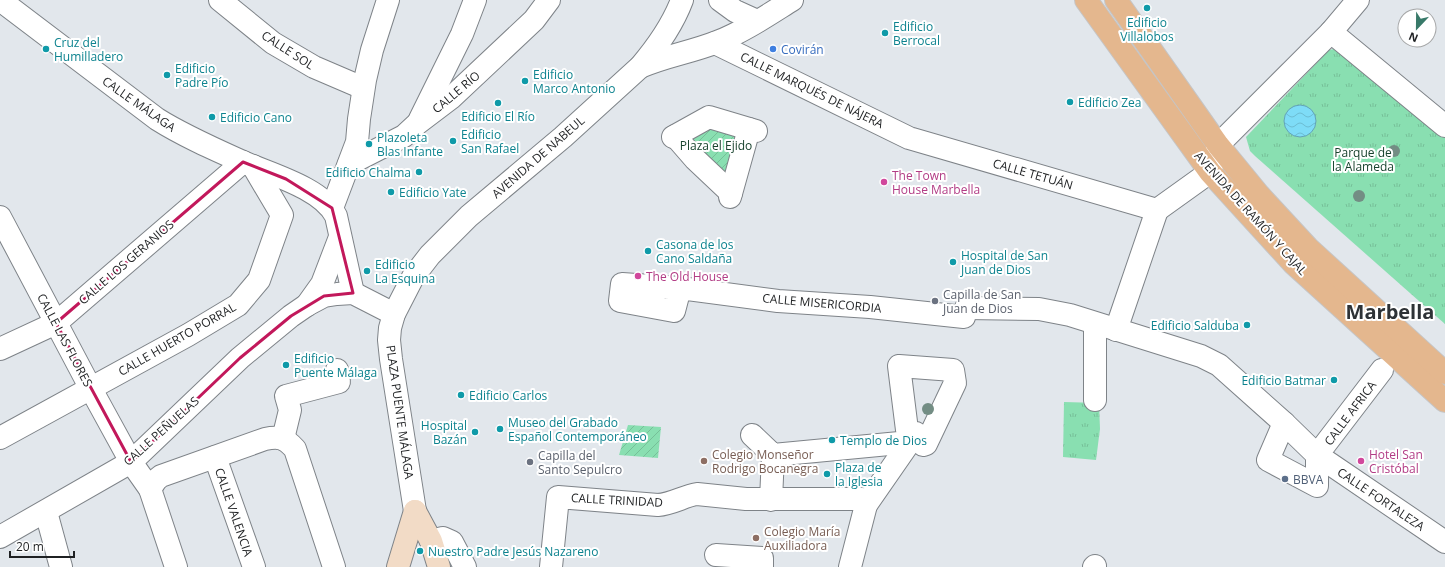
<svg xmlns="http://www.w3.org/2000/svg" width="1445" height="567" font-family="'Open Sans',sans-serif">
	<defs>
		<pattern id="grass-tufts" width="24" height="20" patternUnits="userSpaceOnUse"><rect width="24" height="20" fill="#89dfb1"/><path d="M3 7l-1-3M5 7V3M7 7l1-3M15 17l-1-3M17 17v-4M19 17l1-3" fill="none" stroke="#76bf98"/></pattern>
		<pattern id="garden-furrows" width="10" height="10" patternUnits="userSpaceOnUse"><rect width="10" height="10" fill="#89dfb1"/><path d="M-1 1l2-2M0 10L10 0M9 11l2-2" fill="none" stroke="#76bf98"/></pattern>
		<pattern id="water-waves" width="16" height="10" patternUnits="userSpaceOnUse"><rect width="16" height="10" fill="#7edcf7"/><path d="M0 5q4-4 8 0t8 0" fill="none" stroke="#6cbcd3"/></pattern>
	</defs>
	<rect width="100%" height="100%" fill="#e2e7ec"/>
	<g fill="url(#grass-tufts)">
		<path d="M1334,49H1338L1352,58L1445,138V324L1255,156L1250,151L1246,137L1329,50Z"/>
		<path d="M1064,402L1099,403L1100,429L1096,460L1063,457Z"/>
	</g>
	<g fill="url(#garden-furrows)">
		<path d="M710,122L740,134L724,182L682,138Z"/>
		<path d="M628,425L661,427L658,458L619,455Z"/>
	</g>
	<circle fill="url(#water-waves)" stroke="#62a4b7" cx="1300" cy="121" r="16"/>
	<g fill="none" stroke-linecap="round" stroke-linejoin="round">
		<defs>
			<g id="street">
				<path d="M0,0L157,119C184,136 214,149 243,162C270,174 322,188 336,216L353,293"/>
				<path d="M220,0L273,43L314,67L363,88"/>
				<path d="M720,0L735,11L757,21"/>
				<path d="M1331,32L1445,126"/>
				<path d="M715,43L909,138L1157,210"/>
				<path d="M640,67C665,56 692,52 717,42C743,32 768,15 792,0"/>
				<path d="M420,119L462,34L475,0"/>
				<path d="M675,136L695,159L731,193"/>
				<path d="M673,137L709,117L756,131"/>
				<path d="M349,164L404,136L418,123L451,98L534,20L549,0"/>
				<path d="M730,197L749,129"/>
				<path d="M332,208L357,142L359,119L365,80L372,50L388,0"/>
				<path d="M1157,210L1210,172L1218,145L1331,32L1358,0"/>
				<path d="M0,217L91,389L131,462L150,489L176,567"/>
				<path d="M680,288L674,311L620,301L622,284L680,288L778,301L870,307L964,317"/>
				<path d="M307,305L322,284L340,237"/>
				<path d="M966,308L1039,309L1070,315L1201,356L1219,365L1284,423"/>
				<path d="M1116,330L1157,210"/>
				<path d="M0,349L56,323L243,162"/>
				<path d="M899,366L953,370L955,383L926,444L923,445L907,430Z"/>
				<path d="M1382,370L1317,455L1445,542"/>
				<path d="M1095,400V324"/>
				<path d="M1284,423L1317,455V486L1268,460Z"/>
				<path d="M752,435L773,455L910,442"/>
				<path d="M0,438L188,335L238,305L259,280L282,215L253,166"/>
				<path d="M283,439L290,410L286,396L339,382L337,370"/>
				<path d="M215,457L254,567"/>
				<path d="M150,489L156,480L161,476L265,439C280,436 285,438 295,449L334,567"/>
				<path d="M771,500L773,455"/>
				<path d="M866,505L916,433"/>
				<path d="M415,511L391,359L389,340L390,328L394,314L413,277L430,255L469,216L563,137L640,67C657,47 673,24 682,0"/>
				<path d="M46,512L61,567"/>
				<path d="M0,537L131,462L240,358L291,316L307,305L324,296L337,294L353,293L394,314"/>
				<path d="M431,541L443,538L452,542L465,567"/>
				<path d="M716,555L762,558V567"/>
				<path d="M551,567L558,497L658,505C672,504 684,496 697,494L746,499H862L866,501V505L850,567"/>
				<path d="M1094,567L1095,566"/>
			</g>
			<g id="secondary">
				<path d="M415,511L431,541L439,567"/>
				<path d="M398,567L415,511"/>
			</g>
			<g id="primary">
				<path d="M1086,0L1210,172L1293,263L1445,401"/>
				<path d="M1116,0L1218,145L1259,195L1308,248L1445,373"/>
			</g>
		</defs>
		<use href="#street" stroke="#7e8388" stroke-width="24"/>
		<use href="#secondary" stroke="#7e8388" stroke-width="24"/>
		<use href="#primary" stroke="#c5c5c6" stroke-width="24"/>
		<use href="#street" stroke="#fff" stroke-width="22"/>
		<use href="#secondary" stroke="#f2dbc6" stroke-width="22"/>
		<use href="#primary" stroke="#e4b78e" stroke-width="22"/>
	</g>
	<g fill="#738d84">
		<circle cx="1394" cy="151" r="6"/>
		<circle cx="1359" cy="196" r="6"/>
		<circle cx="928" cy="409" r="6"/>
	</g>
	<path fill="none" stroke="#c2185b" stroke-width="3" stroke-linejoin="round" d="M243,162L286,179L332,208L353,293L324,296L291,316L240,358L131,462L56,323Z"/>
	<g fill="#0f9aa8" stroke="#fff" stroke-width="1.5">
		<circle cx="1147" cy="8" r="4"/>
		<circle cx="885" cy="33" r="4"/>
		<circle cx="46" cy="49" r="4"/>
		<circle cx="167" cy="75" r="4"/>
		<circle cx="525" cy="81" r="4"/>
		<circle cx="1070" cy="102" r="4"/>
		<circle cx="498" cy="103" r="4"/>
		<circle cx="212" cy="117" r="4"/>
		<circle cx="453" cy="141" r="4"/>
		<circle cx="369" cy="144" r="4"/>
		<circle cx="419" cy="172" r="4"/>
		<circle cx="391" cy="192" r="4"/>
		<circle cx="648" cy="251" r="4"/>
		<circle cx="953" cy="262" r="4"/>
		<circle cx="367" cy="271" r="4"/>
		<circle cx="1247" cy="325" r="4"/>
		<circle cx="286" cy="365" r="4"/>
		<circle cx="1334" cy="380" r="4"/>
		<circle cx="461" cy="395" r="4"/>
		<circle cx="500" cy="429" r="4"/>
		<circle cx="475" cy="432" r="4"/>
		<circle cx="832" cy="440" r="4"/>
		<circle cx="827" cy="474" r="4"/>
		<circle cx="420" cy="551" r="4"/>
	</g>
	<circle fill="#3f7fe0" stroke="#fff" stroke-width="1.5" cx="773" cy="49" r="4"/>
	<g fill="#d1479c" stroke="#fff" stroke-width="1.5">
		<circle cx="884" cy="182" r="4"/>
		<circle cx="638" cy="276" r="4"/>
		<circle cx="1361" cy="461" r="4"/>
	</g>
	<g fill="#6b7280" stroke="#fff" stroke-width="1.5">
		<circle cx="935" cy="301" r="4"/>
		<circle cx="530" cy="462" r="4"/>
	</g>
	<g fill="#8d6e63" stroke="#fff" stroke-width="1.5">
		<circle cx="704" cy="461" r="4"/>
		<circle cx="756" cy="538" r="4"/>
	</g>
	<circle fill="#5c6f8a" stroke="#fff" stroke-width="1.5" cx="1285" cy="479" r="4"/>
	<g text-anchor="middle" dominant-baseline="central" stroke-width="4" stroke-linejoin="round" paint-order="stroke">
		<g font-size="12" fill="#0d838f" stroke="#fff" text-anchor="start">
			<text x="1147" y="22" text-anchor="middle">Edificio<tspan x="1147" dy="14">Villalobos</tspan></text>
			<text x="893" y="26">Edificio<tspan x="893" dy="14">Berrocal</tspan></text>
			<text x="54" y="42">Cruz del<tspan x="54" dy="14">Humilladero</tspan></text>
			<text x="175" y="68">Edificio<tspan x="175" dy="14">Padre Pío</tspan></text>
			<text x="533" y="74">Edificio<tspan x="533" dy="14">Marco Antonio</tspan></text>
			<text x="1078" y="102">Edificio Zea</text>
			<text x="498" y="116" text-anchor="middle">Edificio El Río</text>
			<text x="220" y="117">Edificio Cano</text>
			<text x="461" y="134">Edificio<tspan x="461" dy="14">San Rafael</tspan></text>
			<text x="377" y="137">Plazoleta<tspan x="377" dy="14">Blas Infante</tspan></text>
			<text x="411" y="172" text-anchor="end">Edificio Chalma</text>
			<text x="399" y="192">Edificio Yate</text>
			<text x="656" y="244">Casona de los<tspan x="656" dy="14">Cano Saldaña</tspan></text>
			<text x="961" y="255">Hospital de San<tspan x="961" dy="14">Juan de Dios</tspan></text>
			<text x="375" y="264">Edificio<tspan x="375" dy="14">La Esquina</tspan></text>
			<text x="1239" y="325" text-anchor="end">Edificio Salduba</text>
			<text x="294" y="358">Edificio<tspan x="294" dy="14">Puente Málaga</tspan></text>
			<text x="1326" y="380" text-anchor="end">Edificio Batmar</text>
			<text x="469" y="395">Edificio Carlos</text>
			<text x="508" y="422">Museo del Grabado<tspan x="508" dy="14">Español Contemporáneo</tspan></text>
			<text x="467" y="425" text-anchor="end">Hospital<tspan x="467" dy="14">Bazán</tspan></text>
			<text x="840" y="440">Templo de Dios</text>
			<text x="835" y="467">Plaza de<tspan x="835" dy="14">la Iglesia</tspan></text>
			<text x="428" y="551">Nuestro Padre Jesús Nazareno</text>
		</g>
		<g font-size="12" fill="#366cbe" stroke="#fff" text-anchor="start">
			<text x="781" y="49">Covirán</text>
		</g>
		<g font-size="12" fill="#1f2123" stroke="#fff">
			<text transform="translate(288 50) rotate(33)">CALLE SOL</text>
			<text transform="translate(812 90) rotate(26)">CALLE MARQUÉS DE NÁJERA</text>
			<text transform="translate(456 92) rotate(-40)">CALLE RÍO</text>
			<text transform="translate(139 104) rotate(35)">CALLE MÁLAGA</text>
			<text transform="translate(538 157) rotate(-41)">AVENIDA DE NABEUL</text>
			<text transform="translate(1033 174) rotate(16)">CALLE TETUÁN</text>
			<text transform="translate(1251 213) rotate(48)">AVENIDA DE RAMÓN Y CAJAL</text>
			<text transform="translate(126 262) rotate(-41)">CALLE LOS GERANIOS</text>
			<text transform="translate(822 303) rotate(5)">CALLE MISERICORDIA</text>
			<text transform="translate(177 339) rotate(-30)">CALLE HUERTO PORRAL</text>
			<text transform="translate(65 340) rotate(62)">CALLE LAS FLORES</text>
			<text transform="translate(400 412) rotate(82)">PLAZA PUENTE MÁLAGA</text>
			<text transform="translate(1350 413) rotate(-53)">CALLE AFRICA</text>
			<text transform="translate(161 431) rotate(-42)">CALLE PEÑUELAS</text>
			<text transform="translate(1381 499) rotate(34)">CALLE FORTALEZA</text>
			<text transform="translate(617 500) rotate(3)">CALLE TRINIDAD</text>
			<text transform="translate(234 512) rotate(71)">CALLE VALENCIA</text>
		</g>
		<g font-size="12" fill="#18432e" stroke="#fff">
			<text x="716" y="145">Plaza el Ejido</text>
			<text x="1363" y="152">Parque de<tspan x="1363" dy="14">la Alameda</tspan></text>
		</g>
		<g font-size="12" fill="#b23c85" stroke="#fff" text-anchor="start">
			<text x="892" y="175">The Town<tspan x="892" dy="14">House Marbella</tspan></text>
			<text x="646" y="276">The Old House</text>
			<text x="1369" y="454">Hotel San<tspan x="1369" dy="14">Cristóbal</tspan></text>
		</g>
		<g font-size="12" fill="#5b616d" stroke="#fff" text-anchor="start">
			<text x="943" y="294">Capilla de San<tspan x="943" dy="14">Juan de Dios</tspan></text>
			<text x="538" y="455">Capilla del<tspan x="538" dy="14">Santo Sepulcro</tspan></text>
		</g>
		<g font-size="12" fill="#785e54" stroke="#fff" text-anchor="start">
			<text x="712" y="454">Colegio Monseñor<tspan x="712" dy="14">Rodrigo Bocanegra</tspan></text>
			<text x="764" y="531">Colegio María<tspan x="764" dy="14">Auxiliadora</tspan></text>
		</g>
		<g font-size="12" fill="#4e5e75" stroke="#fff" text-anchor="start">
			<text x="1293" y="479">BBVA</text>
		</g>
		<g font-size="20" font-weight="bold" fill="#2e3236" stroke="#fff">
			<text x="1390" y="311">Marbella</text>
		</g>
	</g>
	<g transform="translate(1417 28) rotate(202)"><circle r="19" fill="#ffffff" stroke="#a5a6a7"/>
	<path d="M0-3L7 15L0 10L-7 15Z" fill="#387969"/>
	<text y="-6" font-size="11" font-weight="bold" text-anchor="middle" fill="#1f2123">N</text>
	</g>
	<path d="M10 551v6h64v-6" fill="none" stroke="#1f2123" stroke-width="2"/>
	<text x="16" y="551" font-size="12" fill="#1f2123" stroke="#ffffff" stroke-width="3" paint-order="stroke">20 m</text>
</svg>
